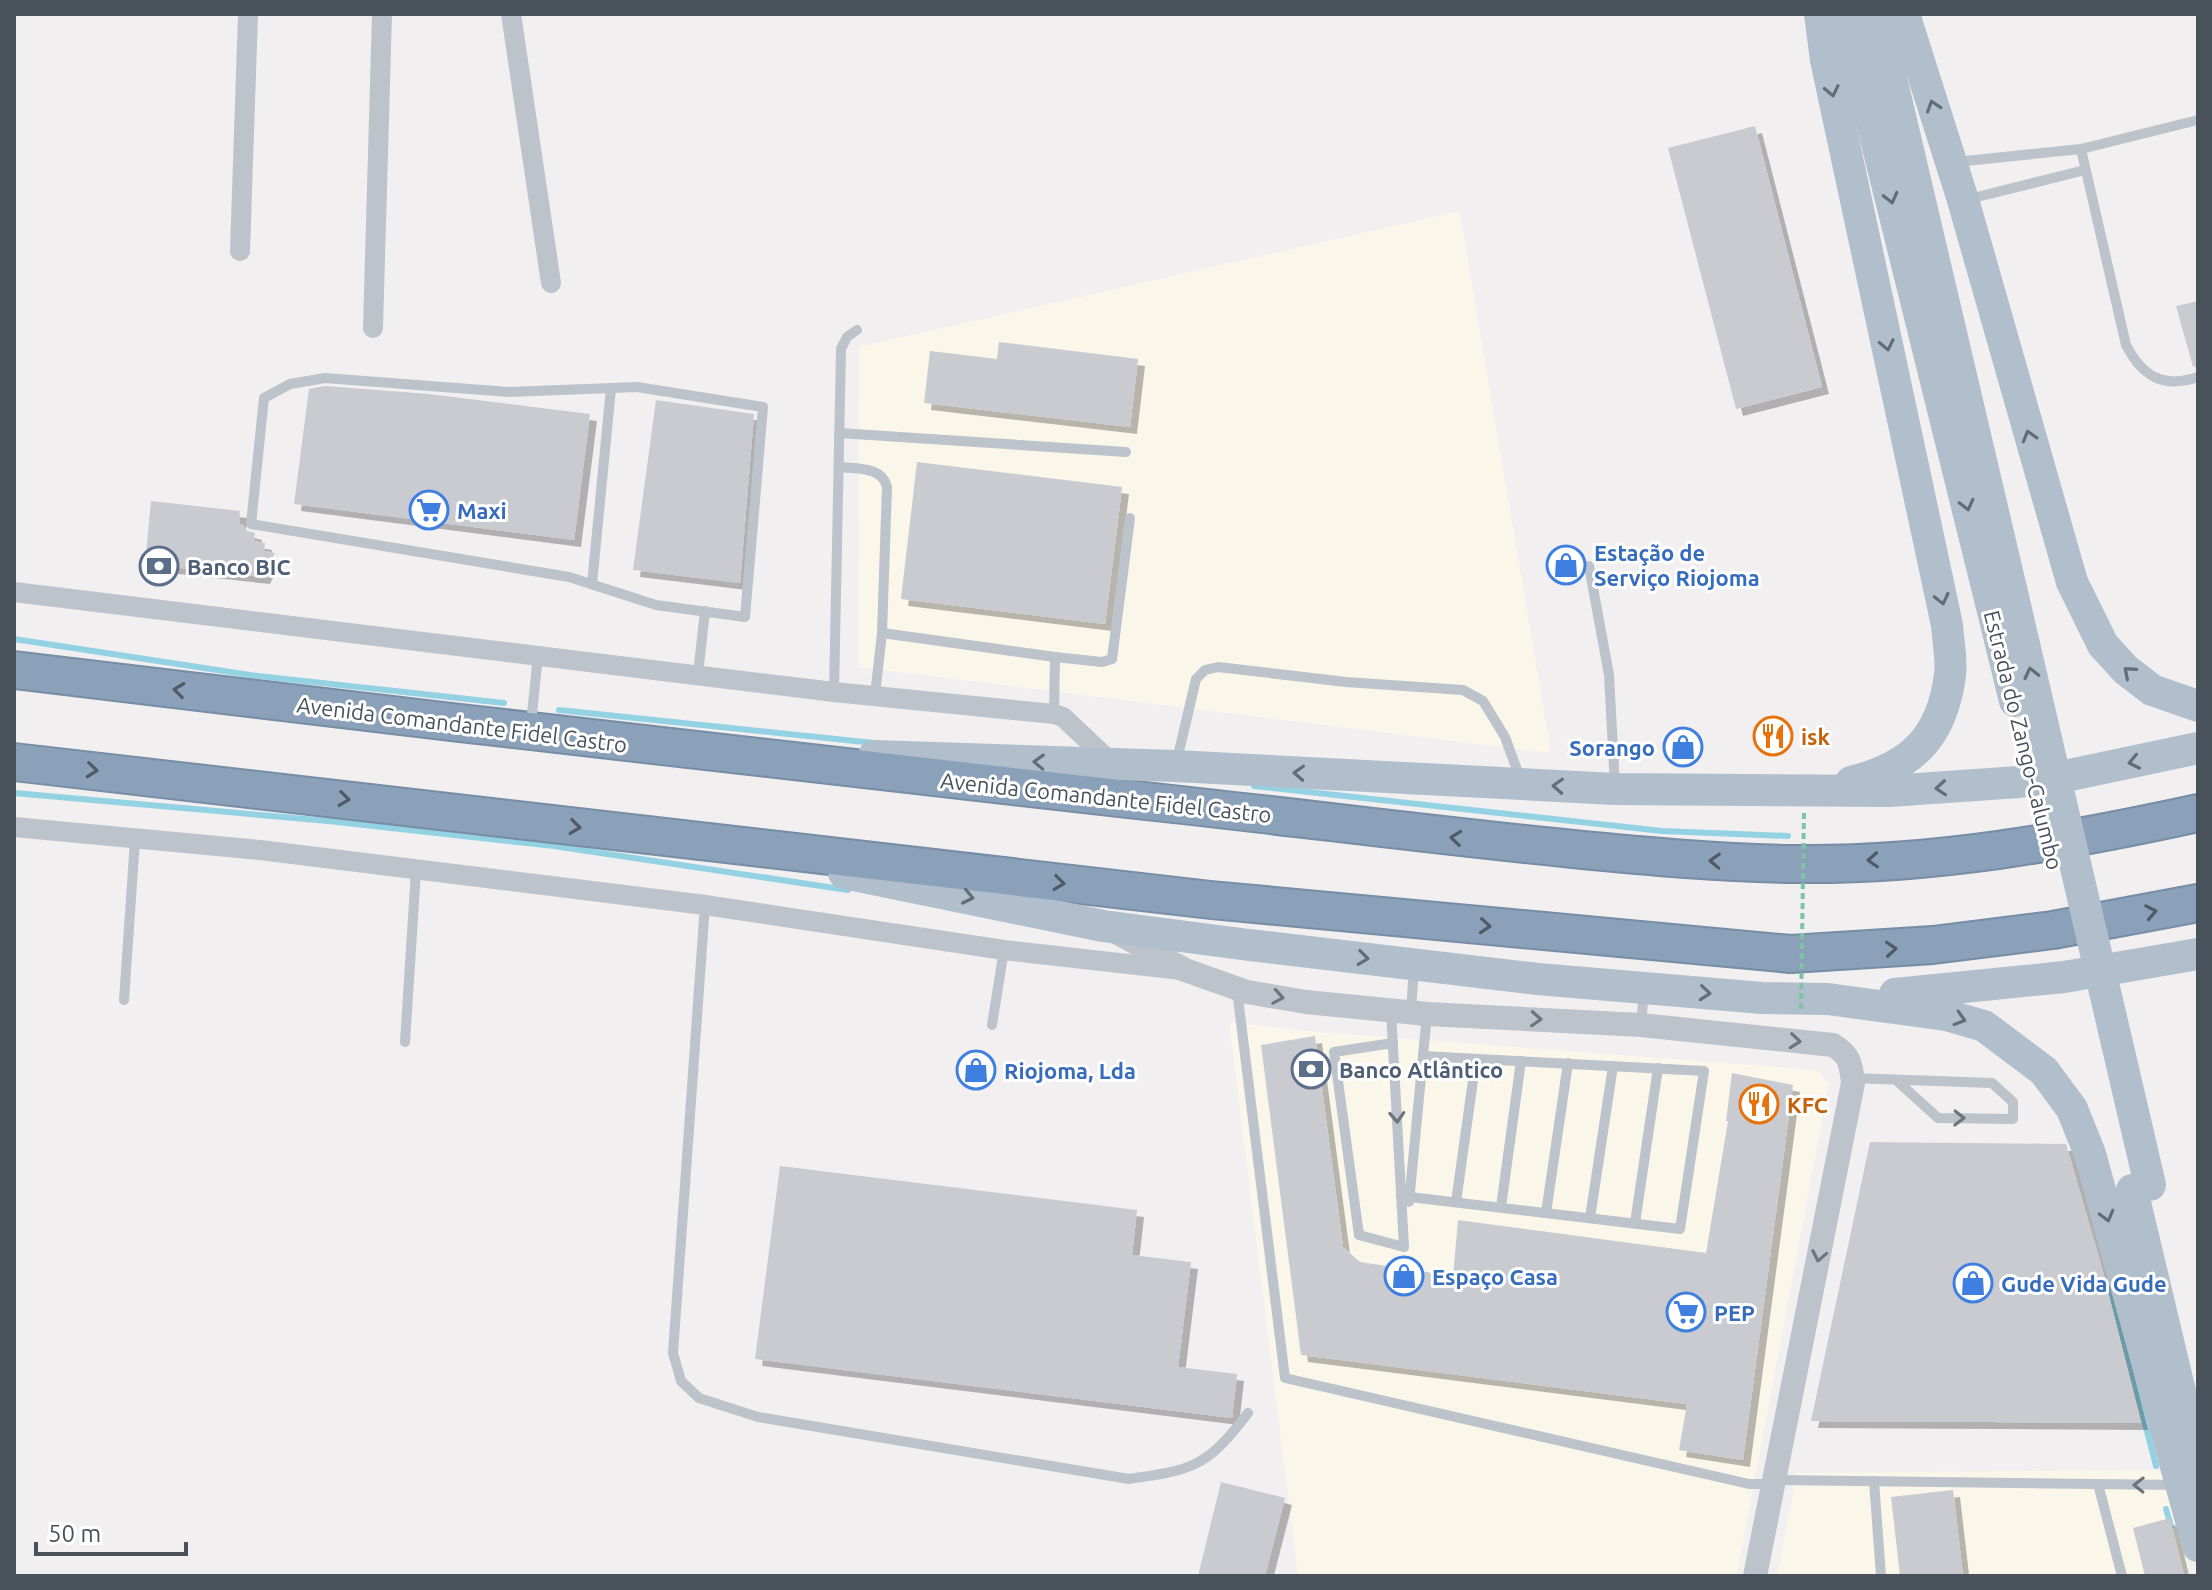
<svg xmlns="http://www.w3.org/2000/svg" width="2212" height="1590" font-family="Ubuntu,sans-serif">
	<defs>
		<filter id="shadow"><feDropShadow dx="7" dy="7" stdDeviation="0" flood-color="#0004"/></filter>
	</defs>
	<rect width="100%" height="100%" fill="#f1efef"/>
	<g fill="#faf6ea">
		<path d="M1460,211L1551,753L858,667L859,347Z"/>
		<path d="M1229,1022L1317,1032L1818,1070L1829,1083L1737,1576H1298Z"/>
		<path d="M2166,1470L2191,1576H1777L1797,1473Z"/>
	</g>
	<g fill="none" stroke-linecap="round" stroke-linejoin="round">
		<g stroke="#93d2e3" stroke-width="6">
			<path d="M14,639L250,675L504,703"/>
			<path d="M559,710L874,743"/>
			<path d="M1254,786L1662,831L1788,836"/>
			<path d="M14,793L328,821L554,846L848,890"/>
			<path d="M2110,1288L2156,1466"/>
			<path d="M2166,1509L2171,1526"/>
		</g>
	</g>
	<g fill="#c9cbd1" filter="url(#shadow)">
		<path d="M1755,126L1822,387L1736,409L1668,148Z"/>
		<path d="M2198,301V366L2193,367L2176,306Z"/>
		<path d="M999,342L1138,359L1130,427L924,403L930,351L997,359Z"/>
		<path d="M325,386L429,394L590,414L574,540L294,504L309,389Z"/>
		<path d="M656,400L754,414L740,583L633,570Z"/>
		<path d="M917,462L1122,487L1105,624L901,599Z"/>
		<path d="M151,501L240,511L239,524L243,525L247,531L255,533L254,541L265,543L264,551L275,553L263,577L145,564Z"/>
		<path d="M1315,1036L1343,1247L1360,1262L1453,1276L1458,1220L1706,1253L1728,1121H1726L1732,1073L1793,1085L1743,1460L1679,1450L1687,1404L1301,1355L1261,1045Z"/>
		<path d="M1870,1142L2066,1144L2103,1272L2141,1423L1811,1421Z"/>
		<path d="M780,1166L1137,1210L1132,1255L1191,1262L1178,1367L1237,1374L1232,1418L755,1359Z"/>
		<path d="M1221,1482L1285,1498L1265,1576H1198Z"/>
		<path d="M1953,1490L1963,1576H1900L1891,1497Z"/>
		<path d="M2170,1518L2184,1576H2145L2133,1528Z"/>
	</g>
	<g fill="none" stroke-linecap="round" stroke-linejoin="round">
		<defs>
			<g id="motorway">
				<path d="M14,670C391,715 767,760 1145,801C1287,816 1430,835 1573,849C1646,856 1719,863 1793,864C1930,866 2065,842 2198,813"/>
				<path d="M14,762L1211,900L1791,954L1933,945L2053,930L2198,903"/>
			</g>
		</defs>
		<use href="#motorway" stroke="#778ca5" stroke-width="40"/>
		<g stroke="#bcc3ca" stroke-width="10">
			<path d="M2081,149L2126,345C2142,376 2163,389 2198,377"/>
			<path d="M1956,162L2081,149L2198,120"/>
			<path d="M1969,199L2085,170"/>
			<path d="M325,378L509,392L637,387L763,407L745,617L656,605L569,577L251,524L264,398L290,384Z"/>
			<path d="M839,433L1126,452"/>
			<path d="M839,467C856,469 882,466 887,487L882,633"/>
			<path d="M1589,566L1609,675L1615,786"/>
			<path d="M592,584L611,388"/>
			<path d="M698,674L705,611"/>
			<path d="M834,692L841,349L847,337L857,330"/>
			<path d="M875,695L882,633L1055,657"/>
			<path d="M1054,714L1055,657L1102,662L1112,659L1130,518"/>
			<path d="M531,724L538,655"/>
			<path d="M1177,760L1196,679L1205,670L1218,667L1346,682L1463,690L1483,701L1505,737L1520,778"/>
			<path d="M705,905L673,1353L681,1381L699,1398L758,1417L1129,1479C1193,1470 1207,1467 1248,1413"/>
			<path d="M1237,990L1285,1378L1749,1484H1773"/>
			<path d="M124,1000L135,840"/>
			<path d="M1391,1011L1404,1247"/>
			<path d="M1411,1011L1414,967"/>
			<path d="M992,1025L1004,950"/>
			<path d="M1641,1025L1644,991"/>
			<path d="M405,1042L416,871"/>
			<path d="M1393,1043L1334,1052L1359,1235L1404,1247"/>
			<path d="M1852,1078L1992,1083L2013,1102V1119L1938,1118L1896,1080"/>
			<path d="M1401,1196L1680,1229L1704,1071L1423,1056"/>
			<path d="M1409,1202L1427,1014"/>
			<path d="M1456,1202L1476,1059"/>
			<path d="M1501,1207L1521,1061"/>
			<path d="M1546,1213L1568,1063"/>
			<path d="M1590,1218L1613,1066"/>
			<path d="M1635,1223L1658,1068"/>
			<path d="M1774,1480L2178,1485"/>
			<path d="M1874,1481L1881,1576"/>
			<path d="M2098,1484L2122,1576"/>
		</g>
		<g stroke="#bcc3ca" stroke-width="20">
			<path d="M511,14L551,283"/>
			<path d="M240,251L248,14"/>
			<path d="M373,328L382,14"/>
			<path d="M14,592L834,692L1054,714L1063,717L1114,765"/>
			<path d="M14,827L260,850L705,905L1004,950L1181,970"/>
		</g>
		<path stroke="#bcc3ca" stroke-width="24" d="M1116,932L1185,970L1247,992L1306,1002L1427,1014L1641,1025L1833,1045C1850,1055 1851,1064 1853,1083L1755,1576"/>
		<g stroke="#b1becb" stroke-width="32">
			<path d="M1820,14L1826,60L1947,625C1948,641 1952,659 1950,675C1942,738 1911,767 1851,782"/>
			<path d="M1845,14L1991,603"/>
			<path d="M1876,14L2013,597"/>
			<path d="M1904,14L1963,200L2072,582L2103,645L2126,670L2152,690L2198,706"/>
			<path d="M874,756L1175,766L1615,789L1889,791L2019,782L2070,775L2198,748"/>
			<path d="M844,873L1103,926L1249,945L1538,979L1762,998L1828,999L1946,1015L1984,1026L2044,1071L2072,1109L2090,1154L2198,1546"/>
			<path d="M1895,994L2064,977L2198,954"/>
			<path d="M2132,1190L2198,1467"/>
		</g>
		<use href="#motorway" stroke="#8ba1b9" stroke-width="36"/>
		<path stroke="#7dc5a2" stroke-width="4" stroke-dasharray="6 4" stroke-linecap="butt" d="M1801,1009L1804,809"/>
		<g stroke="#b1becb" stroke-width="32">
			<path d="M2013,597L2150,1185"/>
			<path d="M1991,603L2015,701"/>
		</g>
	</g>
	<defs><path id="oneway-chevron" d="M-2-3.5L2.5 0L-2 3.5" fill="none" stroke-width="1.6" stroke-linecap="round" stroke-linejoin="round" transform="scale(2)"/></defs>
	<g stroke="#636d77">
		<use href="#oneway-chevron" transform="translate(1832 91) rotate(78)"/>
		<use href="#oneway-chevron" transform="translate(1933 106) rotate(-108)"/>
		<use href="#oneway-chevron" transform="translate(1891 198) rotate(76)"/>
		<use href="#oneway-chevron" transform="translate(1887 345) rotate(78)"/>
		<use href="#oneway-chevron" transform="translate(2029 436) rotate(-106)"/>
		<use href="#oneway-chevron" transform="translate(1967 505) rotate(76)"/>
		<use href="#oneway-chevron" transform="translate(1942 599) rotate(77)"/>
		<use href="#oneway-chevron" transform="translate(2129 672) rotate(-139)"/>
		<use href="#oneway-chevron" transform="translate(2031 673) rotate(-103)"/>
		<use href="#oneway-chevron" transform="translate(1039 762) rotate(-178)"/>
		<use href="#oneway-chevron" transform="translate(2134 762) rotate(168)"/>
		<use href="#oneway-chevron" transform="translate(1299 773) rotate(-177)"/>
		<use href="#oneway-chevron" transform="translate(1558 786) rotate(-177)"/>
		<use href="#oneway-chevron" transform="translate(1941 788) rotate(176)"/>
		<use href="#oneway-chevron" transform="translate(968 897) rotate(12)"/>
		<use href="#oneway-chevron" transform="translate(1363 958) rotate(7)"/>
		<use href="#oneway-chevron" transform="translate(1705 993) rotate(5)"/>
		<use href="#oneway-chevron" transform="translate(1960 1019) rotate(17)"/>
		<use href="#oneway-chevron" transform="translate(2107 1216) rotate(75)"/>
	</g>
	<g stroke="#505a64">
		<use href="#oneway-chevron" transform="translate(179 690) rotate(-173)"/>
		<use href="#oneway-chevron" transform="translate(92 770) rotate(6)"/>
		<use href="#oneway-chevron" transform="translate(344 799) rotate(7)"/>
		<use href="#oneway-chevron" transform="translate(575 827) rotate(7)"/>
		<use href="#oneway-chevron" transform="translate(1456 838) rotate(-174)"/>
		<use href="#oneway-chevron" transform="translate(1873 860) rotate(177)"/>
		<use href="#oneway-chevron" transform="translate(1715 861) rotate(-178)"/>
		<use href="#oneway-chevron" transform="translate(1059 883) rotate(7)"/>
		<use href="#oneway-chevron" transform="translate(2151 912) rotate(-11)"/>
		<use href="#oneway-chevron" transform="translate(1485 926) rotate(5)"/>
		<use href="#oneway-chevron" transform="translate(1891 949) rotate(-4)"/>
	</g>
	<g stroke="#6c747c">
		<use href="#oneway-chevron" transform="translate(1278 997) rotate(10)"/>
		<use href="#oneway-chevron" transform="translate(1536 1019) rotate(3)"/>
		<use href="#oneway-chevron" transform="translate(1795 1041) rotate(6)"/>
		<use href="#oneway-chevron" transform="translate(1397 1117) rotate(87)"/>
		<use href="#oneway-chevron" transform="translate(1959 1118) rotate(1)"/>
		<use href="#oneway-chevron" transform="translate(1819 1256) rotate(101)"/>
		<use href="#oneway-chevron" transform="translate(2139 1485) rotate(-179)"/>
	</g>
	<defs>
		<symbol id="supermarket-ring" viewBox="-11 -11 22 22"><circle r="9.5" fill="#fff" stroke="#3f7fe0" stroke-width="1.5"/><path d="M-6-5.5h2.5l.6 2H6L4.5 2H-2.5L-4.4-4H-6ZM-1.5 3.2a1.3 1.3 0 1 0 .1 0ZM3 3.2a1.3 1.3 0 1 0 .1 0Z" fill="#3f7fe0"/></symbol>
		<symbol id="shop-ring" viewBox="-11 -11 22 22"><circle r="9.5" fill="#fff" stroke="#3f7fe0" stroke-width="1.5"/><path d="M-5-2.5h2.3a2.7 3.5 0 0 1 5.4 0H5L5.5 6h-11ZM-1.5-2.5h3a1.5 2.3 0 0 0-3 0Z" fill="#3f7fe0"/></symbol>
		<symbol id="bank-ring" viewBox="-11 -11 22 22"><circle r="9.5" fill="#fff" stroke="#5c6f8a" stroke-width="1.5"/><path d="M-6-4H6V4H-6ZM0-2.3a2.3 2.3 0 1 0 0 4.6a2.3 2.3 0 1 0 0-4.6Z" fill="#5c6f8a"/></symbol>
		<symbol id="restaurant-ring" viewBox="-11 -11 22 22"><circle r="9.5" fill="#fff" stroke="#e8710a" stroke-width="1.5"/><path d="M-5-6h1v4h1v-4h1v4h1v-4h1v5L-1.5 .5V6h-2V.5L-5-1ZM5-6V6H3V1.5H1.5Q1.5-4 5-6Z" fill="#e8710a"/></symbol>
	</defs>
	<g fill-rule="evenodd">
		<use href="#supermarket-ring" x="407" y="488" width="44" height="44"/>
		<use href="#shop-ring" x="1544" y="543" width="44" height="44"/>
		<use href="#bank-ring" x="137" y="544" width="44" height="44"/>
		<use href="#restaurant-ring" x="1751" y="714" width="44" height="44"/>
		<use href="#shop-ring" x="1661" y="725" width="44" height="44"/>
		<use href="#bank-ring" x="1289" y="1047" width="44" height="44"/>
		<use href="#shop-ring" x="954" y="1048" width="44" height="44"/>
		<use href="#restaurant-ring" x="1737" y="1082" width="44" height="44"/>
		<use href="#shop-ring" x="1382" y="1254" width="44" height="44"/>
		<use href="#shop-ring" x="1951" y="1261" width="44" height="44"/>
		<use href="#supermarket-ring" x="1664" y="1290" width="44" height="44"/>
	</g>
	<g text-anchor="middle" dominant-baseline="central" stroke-width="6" stroke-linejoin="round" paint-order="stroke">
		<g font-size="22" font-weight="bold" fill="#366cbe" stroke="#fff" text-anchor="start">
			<text x="457" y="510">Maxi</text>
			<text x="1594" y="552">Estação de<tspan x="1594" dy="25">Serviço Riojoma</tspan></text>
			<text x="1655" y="747" text-anchor="end">Sorango</text>
			<text x="1004" y="1070">Riojoma, Lda</text>
			<text x="1432" y="1276">Espaço Casa</text>
			<text x="2001" y="1283">Gude Vida Gude</text>
			<text x="1714" y="1312">PEP</text>
		</g>
		<g font-size="22" font-weight="bold" fill="#4e5e75" stroke="#fff" text-anchor="start">
			<text x="187" y="566">Banco BIC</text>
			<text x="1339" y="1069">Banco Atlântico</text>
		</g>
		<g font-size="22" fill="#49525b" stroke="#fff">
			<text transform="translate(462 724) rotate(7)">Avenida Comandante Fidel Castro</text>
			<text transform="translate(2024 740) rotate(76)">Estrada do Zango-Calumbo</text>
			<text transform="translate(1106 797) rotate(6)">Avenida Comandante Fidel Castro</text>
		</g>
		<g font-size="22" font-weight="bold" fill="#c56008" stroke="#fff" text-anchor="start">
			<text x="1801" y="736">isk</text>
			<text x="1787" y="1104">KFC</text>
		</g>
	</g>
	<rect width="2212" height="1590" fill="none" stroke="#49525b" stroke-width="32"/>
	<path d="M36 1542v12h150v-12" fill="none" stroke="#49525b" stroke-width="4"/>
	<text x="48" y="1542" font-size="24" fill="#49525b" stroke="#ffffff" stroke-width="6" paint-order="stroke">50 m</text>
</svg>
